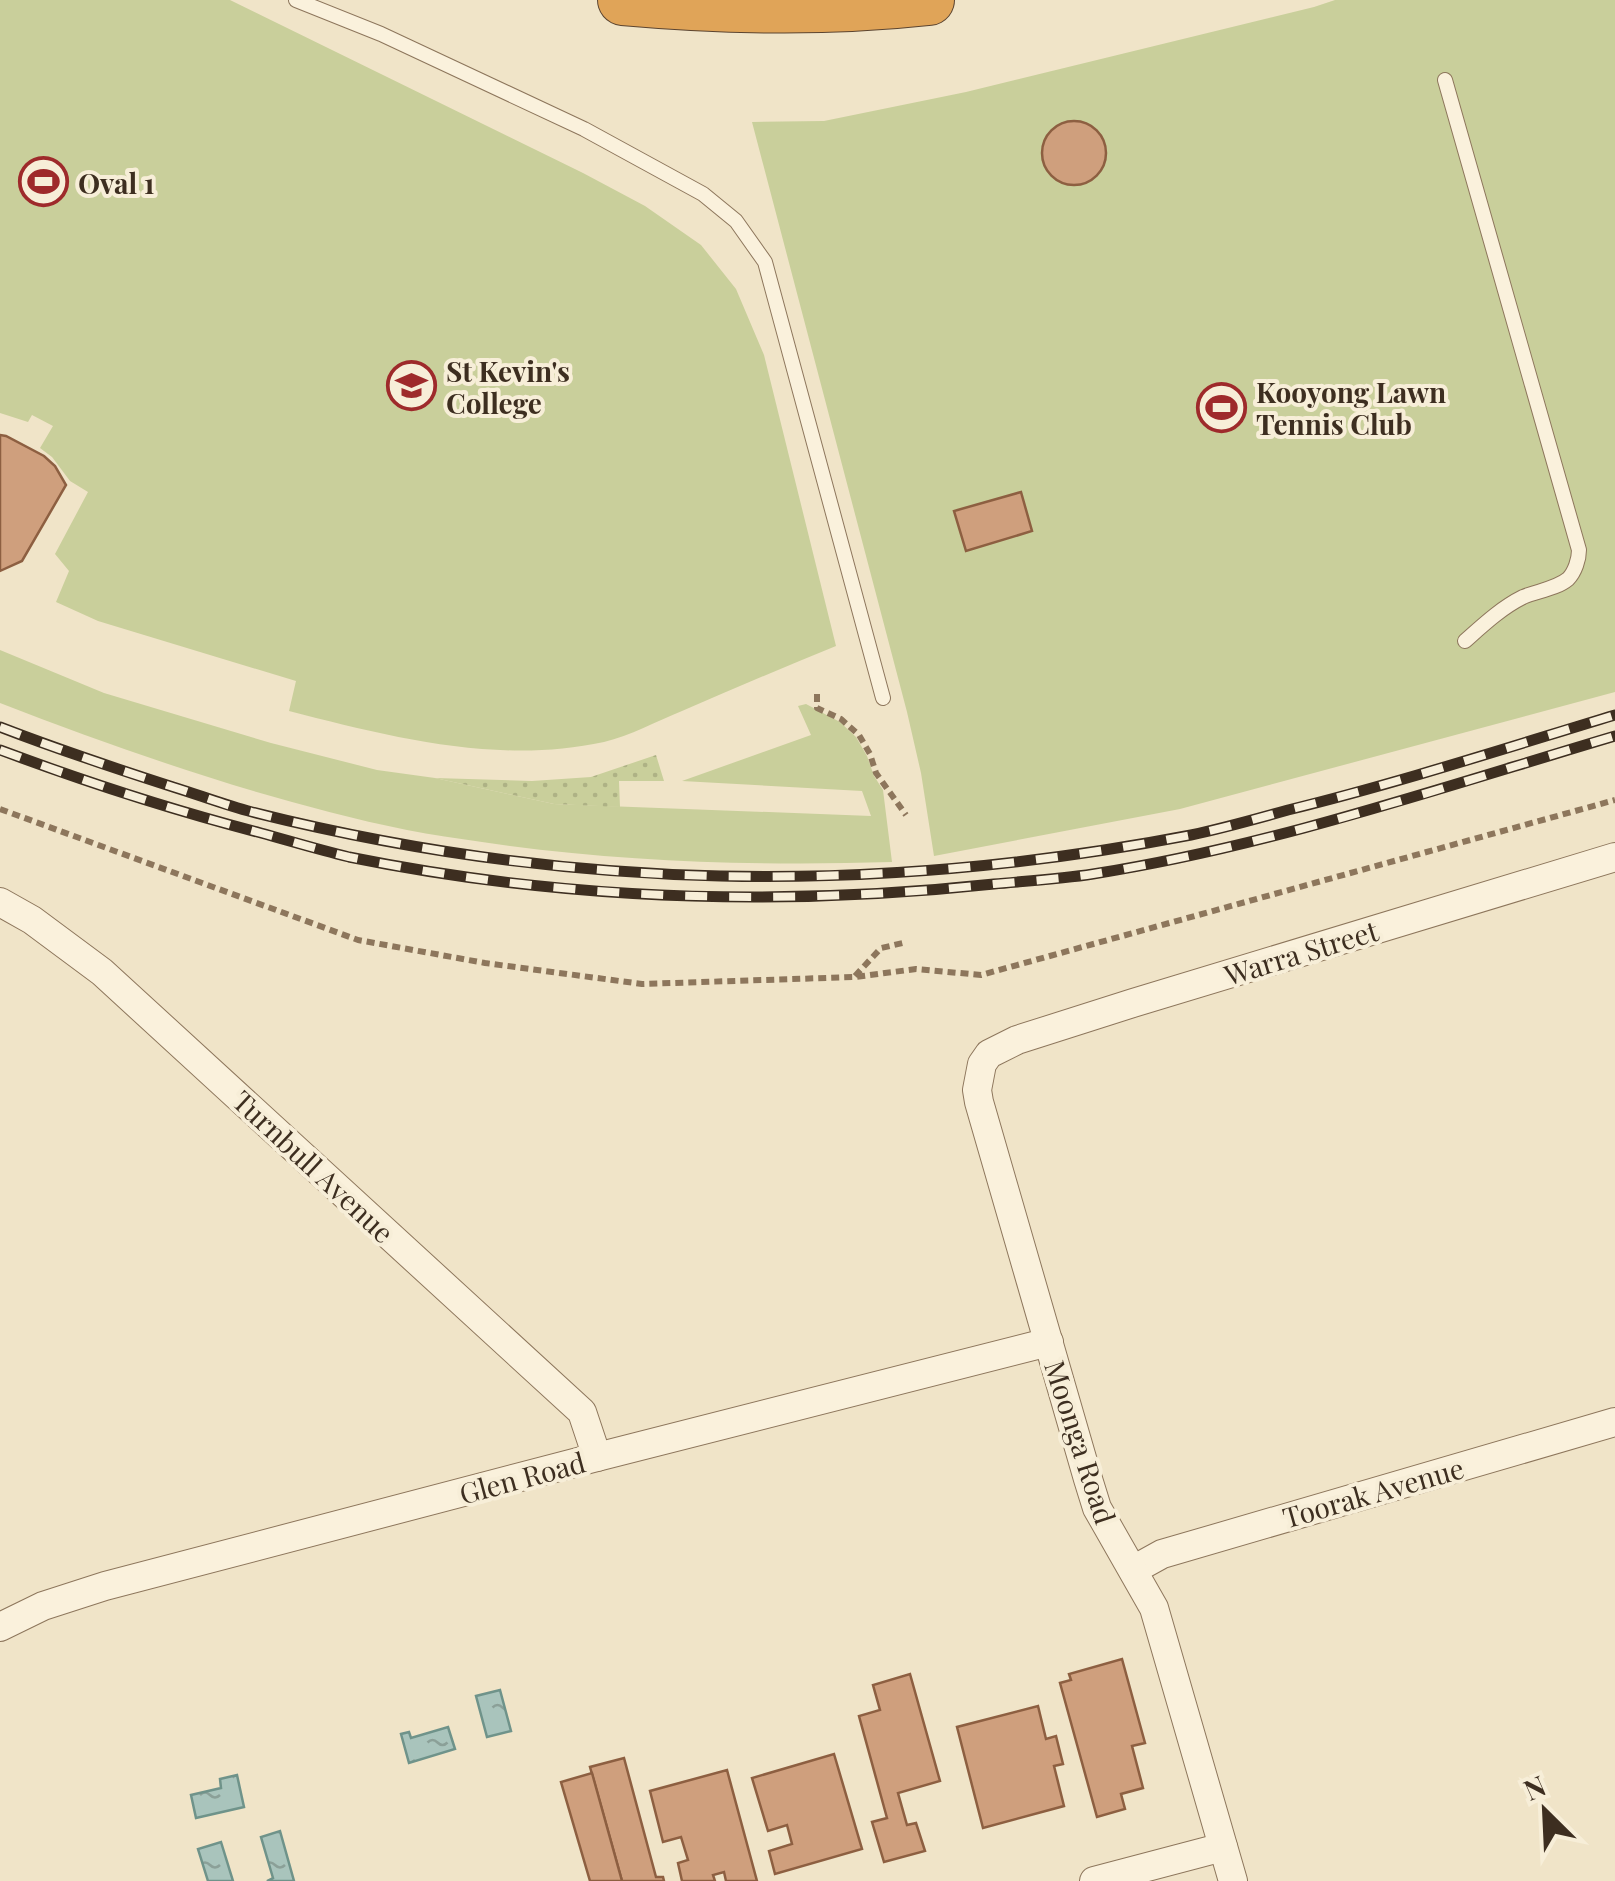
<svg xmlns="http://www.w3.org/2000/svg" width="1615" height="1881" font-family="'Playfair Display',serif">
	<defs>
		<pattern id="garden-dots" width="8" height="8" patternUnits="userSpaceOnUse" patternTransform="scale(2.5)"><rect width="8" height="8" fill="#c9cf9b"/><path d="M2 2h.1M6 6h.1" fill="none" stroke="#aeb285" stroke-width="1.8" stroke-linecap="round"/></pattern>
		<pattern id="water-ripples" width="26" height="14" patternUnits="userSpaceOnUse" patternTransform="scale(2.5)"><rect width="26" height="14" fill="#a9c4bc"/><path d="M2 4q2-2 4 0t4 0M15 11q2-2 4 0t4 0" fill="none" stroke="#8ba098"/></pattern>
	</defs>
	<rect width="100%" height="100%" fill="#f0e4c8"/>
	<g fill="#c9cf9b">
		<path d="M0,0H230L583,173L645,206L701,245L736,289L764,355L836,646C784,667 733,689 682,711C657,721 630,736 604,742C498,765 391,737 289,711L296,681L98,621L56,602L69,571L55,554L88,492L70,481L52,457L40,448L53,426L32,415L28,422L0,413Z"/>
		<path d="M1335,0H1615V692L1180,809L934,856L921,773L907,712L752,122L824,121L966,92L1314,7Z"/>
		<path d="M0,650L104,693L271,743L377,770L435,778L554,804L871,816L862,791L682,781L811,735L798,706L806,704L840,722L856,737L867,756L874,776L883,790L892,862C755,866 618,862 482,842C457,838 432,835 407,830C268,801 132,754 0,703Z"/>
	</g>
	<path fill="url(#garden-dots)" d="M656,755L664,781H619L620,807L554,804L435,778L532,781L591,777Z"/>
	<g fill="url(#water-ripples)" stroke="#6f938a" stroke-width="2.5">
		<path d="M500,1690L511,1731L487,1737L476,1696Z"/>
		<path d="M448,1727L455,1749L409,1763L401,1734L409,1732L411,1738Z"/>
		<path d="M237,1775L244,1807L196,1818L191,1795L221,1788L220,1779Z"/>
		<path d="M280,1831L294,1881H267L273,1878L261,1837Z"/>
		<path d="M221,1842L233,1881H208L198,1849Z"/>
	</g>
	<g fill="#cf9f7d" stroke="#8d5f41" stroke-width="2.5">
		<circle cx="1074" cy="153" r="32"/>
		<path d="M0,435L6,436L44,456L55,466L66,485L22,561L0,571Z"/>
		<path d="M1021,492L1032,531L966,551L954,511Z"/>
		<path d="M1122,1659L1145,1743L1132,1746L1143,1788L1121,1794L1125,1809L1097,1817L1060,1683L1071,1680L1069,1674Z"/>
		<path d="M910,1674L940,1781L898,1793L907,1825L916,1823L925,1851L884,1862L872,1822L887,1818L859,1716L880,1710L873,1685Z"/>
		<path d="M1038,1706L1046,1739L1056,1736L1063,1764L1054,1766L1064,1806L983,1828L957,1727Z"/>
		<path d="M834,1754L862,1849L775,1874L769,1851L792,1844L787,1825L768,1831L752,1778Z"/>
		<path d="M624,1758L656,1877H663L664,1881H622L590,1767Z"/>
		<path d="M727,1770L757,1881H726L724,1872L713,1875L715,1881H682L678,1863L688,1860L681,1837L663,1842L650,1791Z"/>
		<path d="M592,1773L622,1881H590L561,1782Z"/>
	</g>
	<g fill="none" stroke-linecap="round" stroke-linejoin="round">
		<defs>
			<g id="service">
				<path d="M296,0L381,34L584,129L703,194L736,221L765,262L883,698"/>
				<path d="M1445,80L1579,550C1579,559 1575,572 1568,579C1556,589 1537,591 1523,597C1501,608 1483,625 1465,641"/>
			</g>
			<g id="minor">
				<path d="M0,902L32,920L102,972L582,1412L597,1457"/>
				<path d="M1133,1570L1162,1554L1615,1422"/>
				<path d="M0,1627L43,1606L105,1586L597,1457L1049,1342"/>
				<path d="M1094,1881L1223,1847"/>
				<path d="M1233,1881L1154,1608L1097,1508L1088,1479L979,1102L977,1090L982,1064L989,1054L1017,1040L1133,1003L1615,857"/>
			</g>
			<path id="motorway" d="M623,0C724,9 829,11 929,0"/>
		</defs>
		<use href="#service" stroke="#8d765c" stroke-width="16"/>
		<use href="#minor" stroke="#8d765c" stroke-width="30"/>
		<use href="#motorway" stroke="#5b4430" stroke-width="52"/>
		<g stroke="#8d765c" stroke-width="6" stroke-dasharray="8 5" stroke-linecap="butt">
			<path d="M817,694V708L841,719L859,735L870,754L876,773L906,815"/>
			<path d="M0,809L358,940L485,963L642,984L855,977L916,969L981,975L1615,800"/>
			<path d="M855,976L881,948L903,943"/>
		</g>
		<use href="#service" stroke="#faf1dc" stroke-width="14"/>
		<use href="#minor" stroke="#faf1dc" stroke-width="28"/>
		<use href="#motorway" stroke="#e0a458" stroke-width="50"/>
		<defs>
			<g id="rail">
				<path d="M0,727C57,749 114,768 173,787C199,795 225,805 252,812C567,891 873,896 1191,835C1224,828 1256,819 1288,810C1398,783 1506,748 1615,715"/>
				<path d="M0,750C86,782 172,810 261,833C290,841 320,850 349,857C562,900 779,907 994,884C1027,881 1061,879 1093,874C1271,846 1443,787 1615,736"/>
			</g>
		</defs>
		<use href="#rail" stroke="#3d2e20" stroke-width="11"/>
		<use href="#rail" stroke="#f7eed8" stroke-width="8" stroke-dasharray="22" stroke-linecap="butt"/>
	</g>
	<defs>
		<symbol id="stadium-ring" viewBox="-11 -11 22 22"><circle r="9.5" fill="#f7eed8" stroke="#9e2a2b" stroke-width="1.5"/><path d="M0-5a6.5 5 0 1 0 0 10a6.5 5 0 1 0 0-10ZM-3.5-1.8h7v3.6h-7Z" fill="#9e2a2b"/></symbol>
		<symbol id="school-ring" viewBox="-11 -11 22 22"><circle r="9.5" fill="#f7eed8" stroke="#9e2a2b" stroke-width="1.5"/><path d="M0-5L7-2L0 1L-7-2ZM-4 1L0 2.5L4 1V4Q0 6-4 4Z" fill="#9e2a2b"/></symbol>
	</defs>
	<g fill-rule="evenodd">
		<use href="#stadium-ring" x="16" y="154" width="55" height="55"/>
		<use href="#school-ring" x="384" y="358" width="55" height="55"/>
		<use href="#stadium-ring" x="1194" y="380" width="55" height="55"/>
	</g>
	<g text-anchor="middle" dominant-baseline="central" stroke-width="8" stroke-linejoin="round" paint-order="stroke">
		<g font-size="28" font-weight="bold" fill="#3d2e20" stroke="#f7eed8" text-anchor="start">
			<text x="78" y="182">Oval 1</text>
			<text x="446" y="370">St Kevin's<tspan x="446" dy="32">College</tspan></text>
			<text x="1256" y="391">Kooyong Lawn<tspan x="1256" dy="32">Tennis Club</tspan></text>
		</g>
		<g font-size="28" fill="#3d2e20" stroke="#f7eed8">
			<text transform="translate(1301 952) rotate(-17)">Warra Street</text>
			<text transform="translate(314 1166) rotate(43)">Turnbull Avenue</text>
			<text transform="translate(1081 1442) rotate(72)">Moonga Road</text>
			<text transform="translate(522 1477) rotate(-15)">Glen Road</text>
			<text transform="translate(1373 1492) rotate(-16)">Toorak Avenue</text>
		</g>
	</g>
	<g transform="translate(1545 1811) rotate(336)" stroke="#f7eed8" stroke-width="8" paint-order="stroke">
	<path d="M0-8L18 38L0 25L-18 38Z" fill="#3d2e20"/>
	<text y="-15" font-size="28" font-weight="bold" text-anchor="middle" fill="#3d2e20">N</text>
	</g>
</svg>
